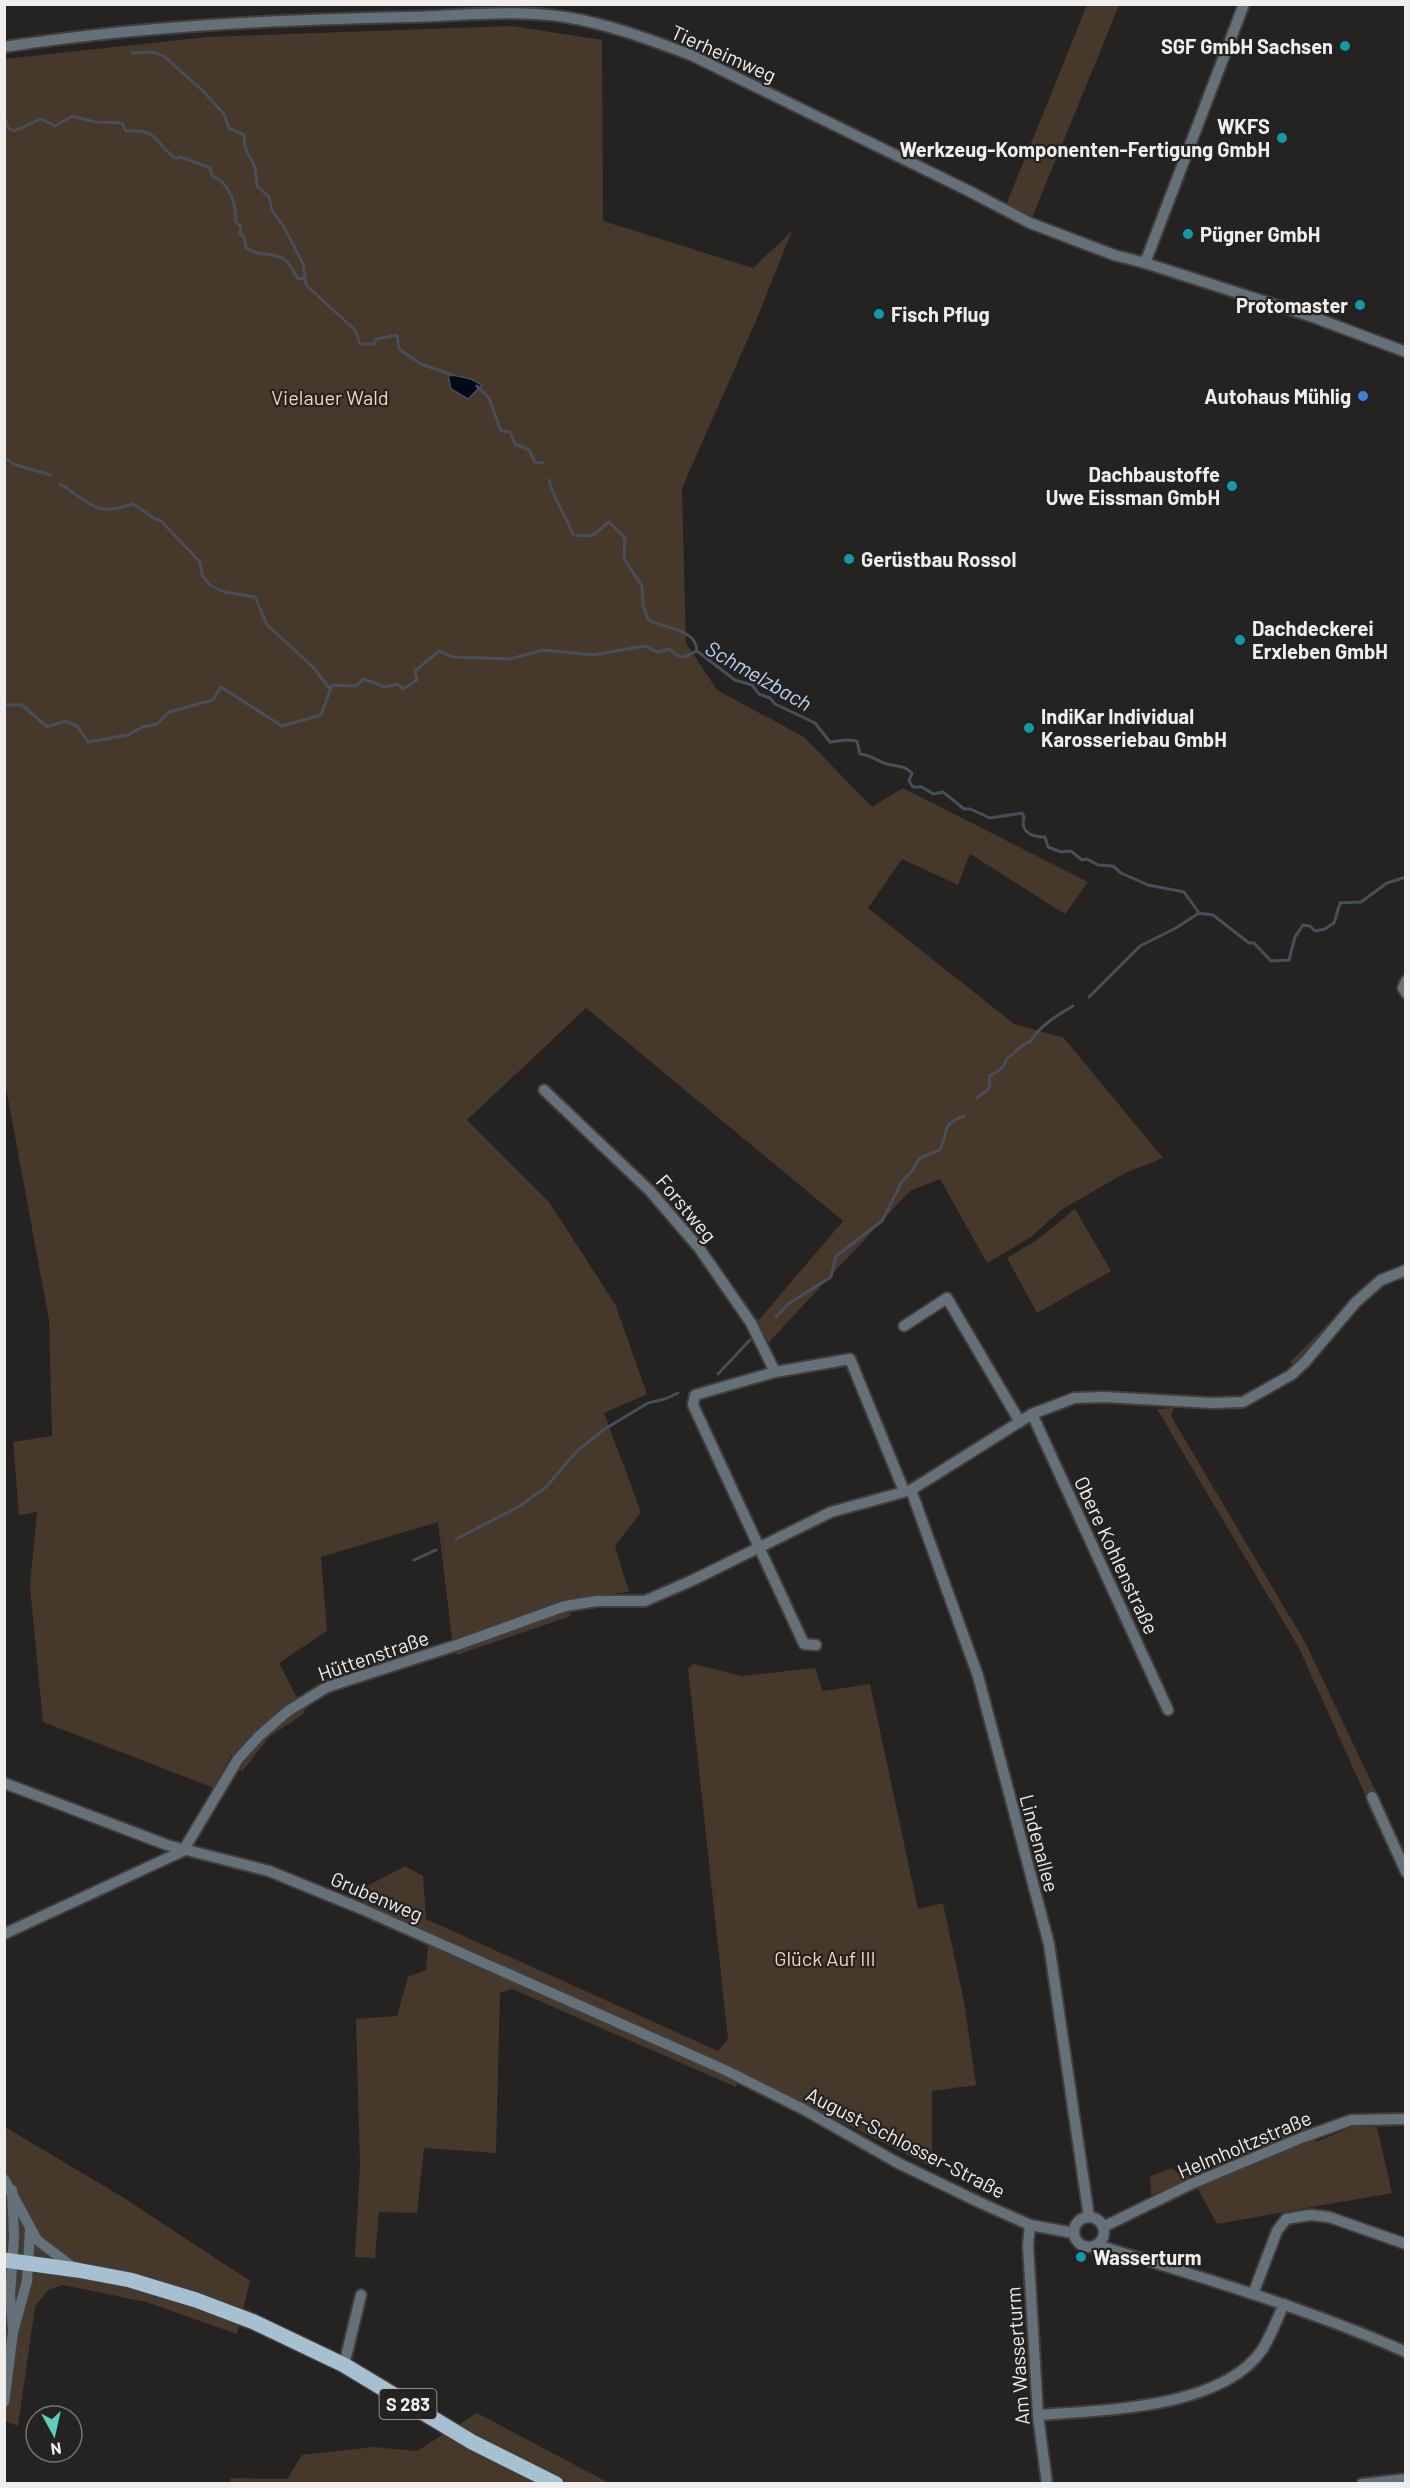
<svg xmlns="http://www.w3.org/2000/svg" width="1410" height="2488" font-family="Barlow,sans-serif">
	<rect width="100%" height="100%" fill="#252321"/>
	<g fill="#46382a">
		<path d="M1087,5H1119L1030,223L1004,210Z"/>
		<path d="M512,26L602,40L603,221L753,268L792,231L758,316L682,488L686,643L717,690L804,737L872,807L903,788L1088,882L1065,914L970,854L958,885L902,859L868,908L1014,1024L1064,1038L1163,1158L1125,1173L1061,1210L1031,1237L987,1263L940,1179L910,1191L768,1343L757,1322L843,1221L586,1008L467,1120L549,1202L615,1304L647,1394L604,1413L641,1512L615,1546L629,1592L565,1599L571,1616L457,1655L452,1639L438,1522L321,1557L327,1631L279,1663L305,1713L269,1737L242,1772L231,1755L214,1788L43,1722L30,1586L37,1512L19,1515L13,1442L52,1436L49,1320L4,1077V59L207,37Z"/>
		<path d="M1075,1209L1111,1271L1037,1313L1007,1258L1037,1240Z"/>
		<path d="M1405,1266V1279L1389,1283L1365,1300L1300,1374L1290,1362L1377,1274Z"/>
		<path d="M1174,1408L1171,1416L1306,1644L1377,1794L1367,1799L1299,1648L1157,1409Z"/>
		<path d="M694,1664L742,1676L815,1668L823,1691L870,1684L918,1909L943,1903L964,2002L976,2085L932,2091V2167L741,2072L736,2087L512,1989L500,1993L496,2153L424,2148L417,2213L379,2212L375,2258L355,2257L360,2165L356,2019L397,2016L408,1977L426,1970L428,1946L426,1931L350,1895L405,1866L423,1876L426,1919L718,2051L728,2039L688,1668Z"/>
		<path d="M1308,2120L1316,2142L1352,2127H1377L1392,2193L1217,2224L1198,2189L1184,2182L1151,2195L1150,2176L1172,2168L1183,2178Z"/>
		<path d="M5,2127L124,2198L250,2281L237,2334L146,2302L63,2285L48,2290L35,2307L18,2426L5,2421Z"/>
		<path d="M477,2413L609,2483L230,2484L231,2478L287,2479L302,2455L374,2447L417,2451Z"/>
	</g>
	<path fill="#00091a" stroke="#484e59" stroke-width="1.5" d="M448,374L471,379L482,385L468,399L451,389Z"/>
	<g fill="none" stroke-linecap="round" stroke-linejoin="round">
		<g stroke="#484e59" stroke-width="3">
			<path d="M132,53L154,52L165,57L203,91L224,114L229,128L244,135L245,147L255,167L257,186L269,197L272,210L284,227L303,264L306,285L355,330L360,344H374L377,339L397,335L399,349L421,364L452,375"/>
			<path d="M4,117L8,128L14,131L41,119L55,126L72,116L95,122L122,123L126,131C158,128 155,143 175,158L181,157L210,168L212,176C230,182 236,205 236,222L241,227L240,234L244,237L246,248C258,257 271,251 284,259C289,262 294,273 298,279L305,278"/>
			<path d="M477,386L489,398L501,431L510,432L515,444L529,450L535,462L543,463"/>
			<path d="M4,457L16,465L51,475"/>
			<path d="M549,480C554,500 566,516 573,535L592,536L609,522L625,538L624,559L642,586L643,605L648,620C665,629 696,628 697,651"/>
			<path d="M60,484C90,502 95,518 132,504C144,509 149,518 161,521L200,562L202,575L210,585L224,592L255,597L267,625L313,667L330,689"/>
			<path d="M4,705H22L47,727L65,721L77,726L88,742L128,735L142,727L157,724L169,712L213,700L221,687L282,726L321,715L332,685L356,686L364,679L385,687L397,684L403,689L417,680L415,671L439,651L453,657L510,659L543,650L593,655L644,646L658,652L669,649C684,661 682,657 697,651L735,680L752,685L759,694L770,698L775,704L815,723L830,742L846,740L857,741L860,754C871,755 874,759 884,763C894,767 903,764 912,773L909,781L913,787H922L933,794L943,792L964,809H970L990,818L1022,813L1024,817C1020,832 1031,837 1045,837L1048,847L1061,852L1071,851L1082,860L1087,859L1098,865L1113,866L1121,873L1148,885L1184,892L1199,913L1213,915L1249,943H1254L1271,961L1289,960L1295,937L1303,925L1310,926L1315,931L1325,929L1334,923L1340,903L1361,902L1387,883L1406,877"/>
			<path d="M1089,997L1140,946L1176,928L1199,913"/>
			<path d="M977,1098L989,1089L990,1075C1000,1071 1004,1068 1007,1058C1017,1052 1020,1045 1031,1041C1040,1025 1058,1015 1073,1006"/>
			<path d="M776,1317L788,1304L831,1277L836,1256L882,1221L901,1183L913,1170L916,1163L920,1158L940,1150C949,1128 941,1125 964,1116"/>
			<path d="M718,1374L750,1340"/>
			<path d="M456,1539L520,1506L546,1487L577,1451L603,1430L648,1403L665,1399L678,1393"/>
			<path d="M414,1560L436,1550"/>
		</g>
		<defs>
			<g id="minor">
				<path d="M4,47C138,26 272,20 407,17C459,16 514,9 565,17C609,24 651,40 691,55L967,190L1030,223L1114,255L1145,263L1313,317L1406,352"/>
				<path d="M1145,263L1244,4"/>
				<path d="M1406,981L1403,988L1406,993"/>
				<path d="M544,1090L650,1191L699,1248L751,1323L775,1372"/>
				<path d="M904,1326L947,1298L1020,1422"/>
				<path d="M1032,1414L1168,1710"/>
				<path d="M911,1490L978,1676L1049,1944L1089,2217"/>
				<path d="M816,1645L804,1644L693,1405L695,1395L775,1372L850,1359L904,1491"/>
				<path d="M4,1783L167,1845L269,1871L362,1909L725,2070L803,2109L898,2163L983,2204L1030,2225L1074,2233"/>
				<path d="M1372,1797L1406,1872"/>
				<path d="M4,1934L183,1851L238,1759L259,1736L288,1711L327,1687L457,1645L565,1606L597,1601H645L693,1580L831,1512L911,1490L1032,1414L1074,1398L1104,1397L1212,1403L1243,1402L1291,1375L1305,1362L1356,1302L1381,1280L1406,1270"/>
				<path d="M4,2179L37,2240L74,2268"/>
				<path d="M12,2190L14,2236L10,2295L13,2329"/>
				<circle cx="1089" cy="2232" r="15"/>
				<path d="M1030,2225L1028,2245L1038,2415L1047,2484"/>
				<path d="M1103,2227L1189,2185L1301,2138L1351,2120L1406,2119"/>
				<path d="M1097,2245C1201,2277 1306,2308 1406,2352"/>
				<path d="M1253,2294L1277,2231L1286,2219L1310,2215L1329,2217L1406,2244"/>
				<path d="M344,2365L361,2295"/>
				<path d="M4,2402L13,2332L27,2281L30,2230"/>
				<path d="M1038,2415C1102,2410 1221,2409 1262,2350C1271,2336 1277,2319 1284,2304"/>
				<path d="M1362,2484L1406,2479"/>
			</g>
			<path id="primary" d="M4,2260L77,2270L130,2280L196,2300L254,2322L344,2365L472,2442L556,2484"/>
		</defs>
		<use href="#minor" stroke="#413f3d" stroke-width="14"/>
		<use href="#primary" stroke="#413f3d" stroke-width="18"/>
		<use href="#minor" stroke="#657179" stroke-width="10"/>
		<use href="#primary" stroke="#a6c0d1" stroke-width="15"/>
	</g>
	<g fill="#0f9aa8" stroke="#252321" stroke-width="2">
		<circle cx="1345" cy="46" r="6"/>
		<circle cx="1282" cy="138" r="6"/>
		<circle cx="1188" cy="234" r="6"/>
		<circle cx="1360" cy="305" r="6"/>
		<circle cx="879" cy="314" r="6"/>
		<circle cx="1232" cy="486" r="6"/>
		<circle cx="849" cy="559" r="6"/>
		<circle cx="1240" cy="640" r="6"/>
		<circle cx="1029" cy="728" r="6"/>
		<circle cx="1081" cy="2257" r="6"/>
	</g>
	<circle fill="#3f7fe0" stroke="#252321" stroke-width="2" cx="1363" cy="396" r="6"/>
	<g text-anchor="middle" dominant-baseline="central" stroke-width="4.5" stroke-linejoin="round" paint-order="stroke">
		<rect fill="#252321" stroke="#b2b1af" stroke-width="1.5" x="379.5" y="2389" width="57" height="30" rx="4.5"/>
		<g font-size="18" font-weight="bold" fill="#efeeec">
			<text x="408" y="2404">S 283</text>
		</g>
		<g font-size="20" font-weight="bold" fill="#efeeec" stroke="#252321" text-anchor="start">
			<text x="1333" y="46" text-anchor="end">SGF GmbH Sachsen</text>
			<text x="1270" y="126" text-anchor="end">WKFS<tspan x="1270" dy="23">Werkzeug-Komponenten-Fertigung GmbH</tspan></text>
			<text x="1200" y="234">Pügner GmbH</text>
			<text x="1348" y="305" text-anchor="end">Protomaster</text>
			<text x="891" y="314">Fisch Pflug</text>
			<text x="1351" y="396" text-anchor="end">Autohaus Mühlig</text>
			<text x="1220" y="474" text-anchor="end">Dachbaustoffe<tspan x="1220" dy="23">Uwe Eissman GmbH</tspan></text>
			<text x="861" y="559">Gerüstbau Rossol</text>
			<text x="1252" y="628">Dachdeckerei<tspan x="1252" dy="23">Erxleben GmbH</tspan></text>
			<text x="1041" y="716">IndiKar Individual<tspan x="1041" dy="23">Karosseriebau GmbH</tspan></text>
			<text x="1093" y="2257">Wasserturm</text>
		</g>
		<g font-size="20" fill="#efeeec" stroke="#252321">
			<text transform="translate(724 53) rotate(24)">Tierheimweg</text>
			<text transform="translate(687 1208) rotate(50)">Forstweg</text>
			<text transform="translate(1117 1555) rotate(65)">Obere Kohlenstraße</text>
			<text transform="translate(373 1655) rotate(-19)">Hüttenstraße</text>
			<text transform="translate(1040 1843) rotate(75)">Lindenallee</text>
			<text transform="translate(377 1896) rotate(23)">Grubenweg</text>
			<text transform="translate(906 2142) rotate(27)">August-Schlosser-Straße</text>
			<text transform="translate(1244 2144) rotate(-23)">Helmholtzstraße</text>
			<text transform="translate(1017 2356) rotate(-94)">Am Wasserturm</text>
		</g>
		<g font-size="20" fill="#fed5a8" stroke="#252321">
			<text x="330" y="397">Vielauer Wald</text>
			<text x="825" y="1958">Glück Auf III</text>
		</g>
		<g font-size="21" font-style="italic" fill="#b5d4f7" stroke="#252321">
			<text transform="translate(759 675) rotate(30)">Schmelzbach</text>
		</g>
	</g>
	<rect width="1410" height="2488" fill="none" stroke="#efeeec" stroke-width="12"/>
	<g transform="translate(54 2434) rotate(172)"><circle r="28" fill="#252321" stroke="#767472" stroke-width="1.5"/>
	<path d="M0-4.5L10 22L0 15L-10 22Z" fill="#5ccebb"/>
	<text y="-9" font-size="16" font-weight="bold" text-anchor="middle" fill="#efeeec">N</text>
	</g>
</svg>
